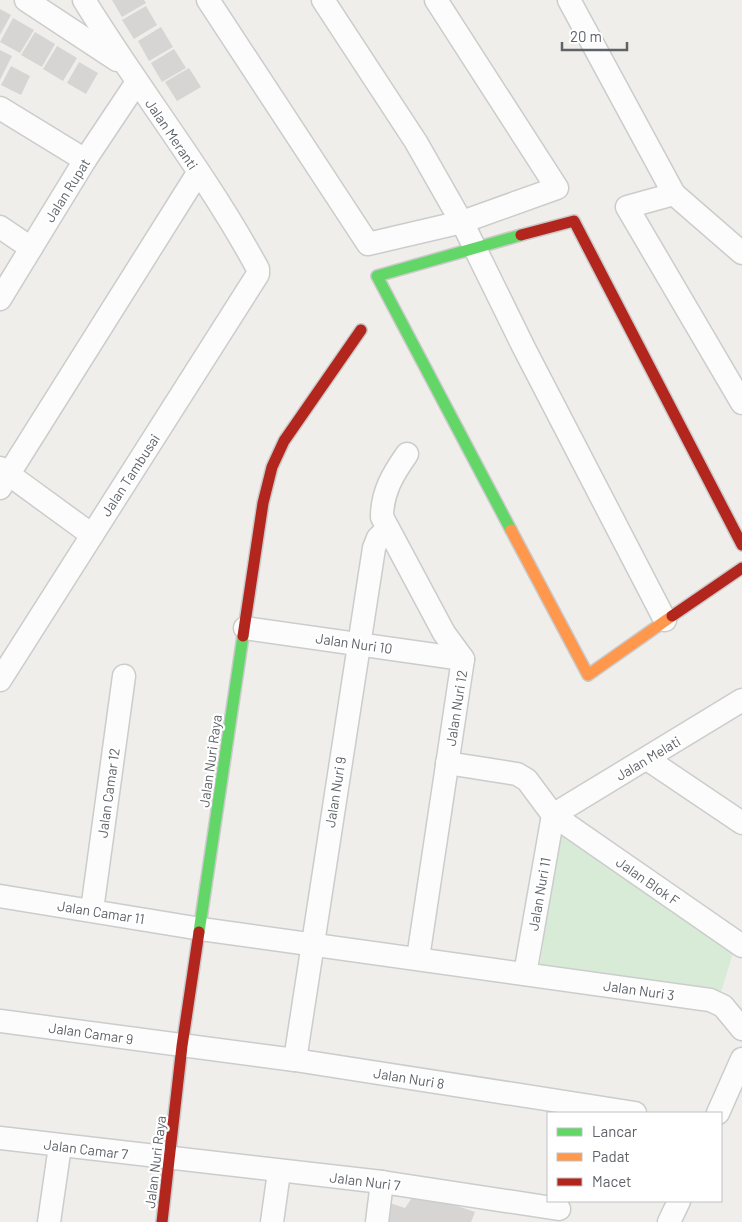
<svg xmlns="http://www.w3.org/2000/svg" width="742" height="1222" font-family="Barlow,sans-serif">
	<rect width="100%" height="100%" fill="#efeeea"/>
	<path fill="#d8ebd6" d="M557,832L733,953L719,998L539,974Z"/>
	<g fill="#d6d5d3">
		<path d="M112,0H144L146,3L122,17Z"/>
		<path d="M146,6L157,25L134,39L122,20Z"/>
		<path d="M0,9L11,15L0,35Z"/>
		<path d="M13,18L34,30L20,53L0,42Z"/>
		<path d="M161,27L173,47L149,61L138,41Z"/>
		<path d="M35,32L55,44L42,67L21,55Z"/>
		<path d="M57,46L77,58L63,81L43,69Z"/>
		<path d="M174,49L186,68L162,82L151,63Z"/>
		<path d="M0,50L12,56L0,80Z"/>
		<path d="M79,62L98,73L86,94L67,83Z"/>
		<path d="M11,66L30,76L21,95L1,85Z"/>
		<path d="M189,68L201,87L177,101L165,82Z"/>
		<path d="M416,1192L475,1212L471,1222H388L390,1203L405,1208Z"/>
	</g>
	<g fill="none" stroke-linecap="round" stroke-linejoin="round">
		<defs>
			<g id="street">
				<path d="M26,0L117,60"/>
				<path d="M208,0L368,244L462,222L557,188L436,0"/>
				<path d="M323,0L416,142L466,230L524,348L665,620"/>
				<path d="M569,0L674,194L742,253"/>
				<path d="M0,108L85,160"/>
				<path d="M674,194L627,207L742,403"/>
				<path d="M0,227L31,248"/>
				<path d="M0,299L85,160L137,82"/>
				<path d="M407,454C393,474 382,492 382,517L444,633L463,659L418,958"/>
				<path d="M0,468L92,535"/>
				<path d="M0,488L198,173"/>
				<path d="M245,628L463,659"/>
				<path d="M0,680L258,274V269C207,175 140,91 84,0"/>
				<path d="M647,759L742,823"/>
				<path d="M447,763L517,774L527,780L553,815L742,946"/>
				<path d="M553,815L742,700"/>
				<path d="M0,896L201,929L710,1000L723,1006L742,1029"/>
				<path d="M92,910L124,676"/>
				<path d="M525,974L553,815"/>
				<path d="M0,1021L295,1060L635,1113"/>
				<path d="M295,1060L374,548L378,538L387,529"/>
				<path d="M718,1113L742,1059"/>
				<path d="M0,1138L382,1182L559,1209"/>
				<path d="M49,1222L60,1146"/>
				<path d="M272,1222L279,1172"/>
				<path d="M377,1222L382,1182"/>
				<path d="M669,1222L679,1201"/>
			</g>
			<g id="fast">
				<path d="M511,530L377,276L521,235"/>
				<path d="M199,932L243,636"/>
			</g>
			<path id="slow" d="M511,530L588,675L672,616"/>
			<g id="jam">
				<path d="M521,235L574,221L742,545"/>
				<path d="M672,616L742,568"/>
				<path d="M243,636L263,503L272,467L284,441L361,330"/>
				<path d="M162,1222L182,1046L199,932"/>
			</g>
		</defs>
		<use href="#street" stroke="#cbcccc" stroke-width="25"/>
		<use href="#fast" stroke="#cacacb" stroke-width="14"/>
		<use href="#slow" stroke="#cacacb" stroke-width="14"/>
		<use href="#jam" stroke="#cacacb" stroke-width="14"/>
		<use href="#street" stroke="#fdfcfc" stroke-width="22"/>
		<use href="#fast" stroke="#63d668" stroke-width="11"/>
		<use href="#slow" stroke="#ff974d" stroke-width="11"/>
		<use href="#jam" stroke="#b3261e" stroke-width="11"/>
	</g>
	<g text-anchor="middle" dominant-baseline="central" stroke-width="4.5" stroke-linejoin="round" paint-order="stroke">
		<g font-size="14" fill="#5f6368" stroke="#fff">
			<text transform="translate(172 134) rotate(56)">Jalan Meranti</text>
			<text transform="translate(67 190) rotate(-58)">Jalan Rupat</text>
			<text transform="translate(130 475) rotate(-57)">Jalan Tambusai</text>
			<text transform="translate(354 643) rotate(8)">Jalan Nuri 10</text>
			<text transform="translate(456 708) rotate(-81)">Jalan Nuri 12</text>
			<text transform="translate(648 758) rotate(-31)">Jalan Melati</text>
			<text transform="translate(210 761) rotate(-82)">Jalan Nuri Raya</text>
			<text transform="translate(335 792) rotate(-81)">Jalan Nuri 9</text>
			<text transform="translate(108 793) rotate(-82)">Jalan Camar 12</text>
			<text transform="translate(648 881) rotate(35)">Jalan Blok F</text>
			<text transform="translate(539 894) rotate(-80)">Jalan Nuri 11</text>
			<text transform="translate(101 912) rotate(9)">Jalan Camar 11</text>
			<text transform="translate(639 990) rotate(8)">Jalan Nuri 3</text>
			<text transform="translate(91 1033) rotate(8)">Jalan Camar 9</text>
			<text transform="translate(409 1078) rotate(9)">Jalan Nuri 8</text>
			<text transform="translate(86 1149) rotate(7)">Jalan Camar 7</text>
			<text transform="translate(155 1162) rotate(-83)">Jalan Nuri Raya</text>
			<text transform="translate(365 1181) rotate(7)">Jalan Nuri 7</text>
		</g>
	</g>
	<rect x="547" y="1112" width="175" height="90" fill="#ffffff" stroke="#bfc1c3"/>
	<rect x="557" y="1128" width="25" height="8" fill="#63d668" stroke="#bfc1c3"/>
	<text x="592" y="1137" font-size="15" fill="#5f6368">Lancar</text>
	<rect x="557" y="1153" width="25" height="8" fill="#ff974d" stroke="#bfc1c3"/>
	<text x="592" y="1162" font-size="15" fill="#5f6368">Padat</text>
	<rect x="557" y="1178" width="25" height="8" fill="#b3261e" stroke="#bfc1c3"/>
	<text x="592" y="1187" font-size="15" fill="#5f6368">Macet</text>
	<path d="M562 42v8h65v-8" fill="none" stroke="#5f6368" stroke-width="2.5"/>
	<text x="570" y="42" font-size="15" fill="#5f6368" stroke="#ffffff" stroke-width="4" paint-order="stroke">20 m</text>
</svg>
